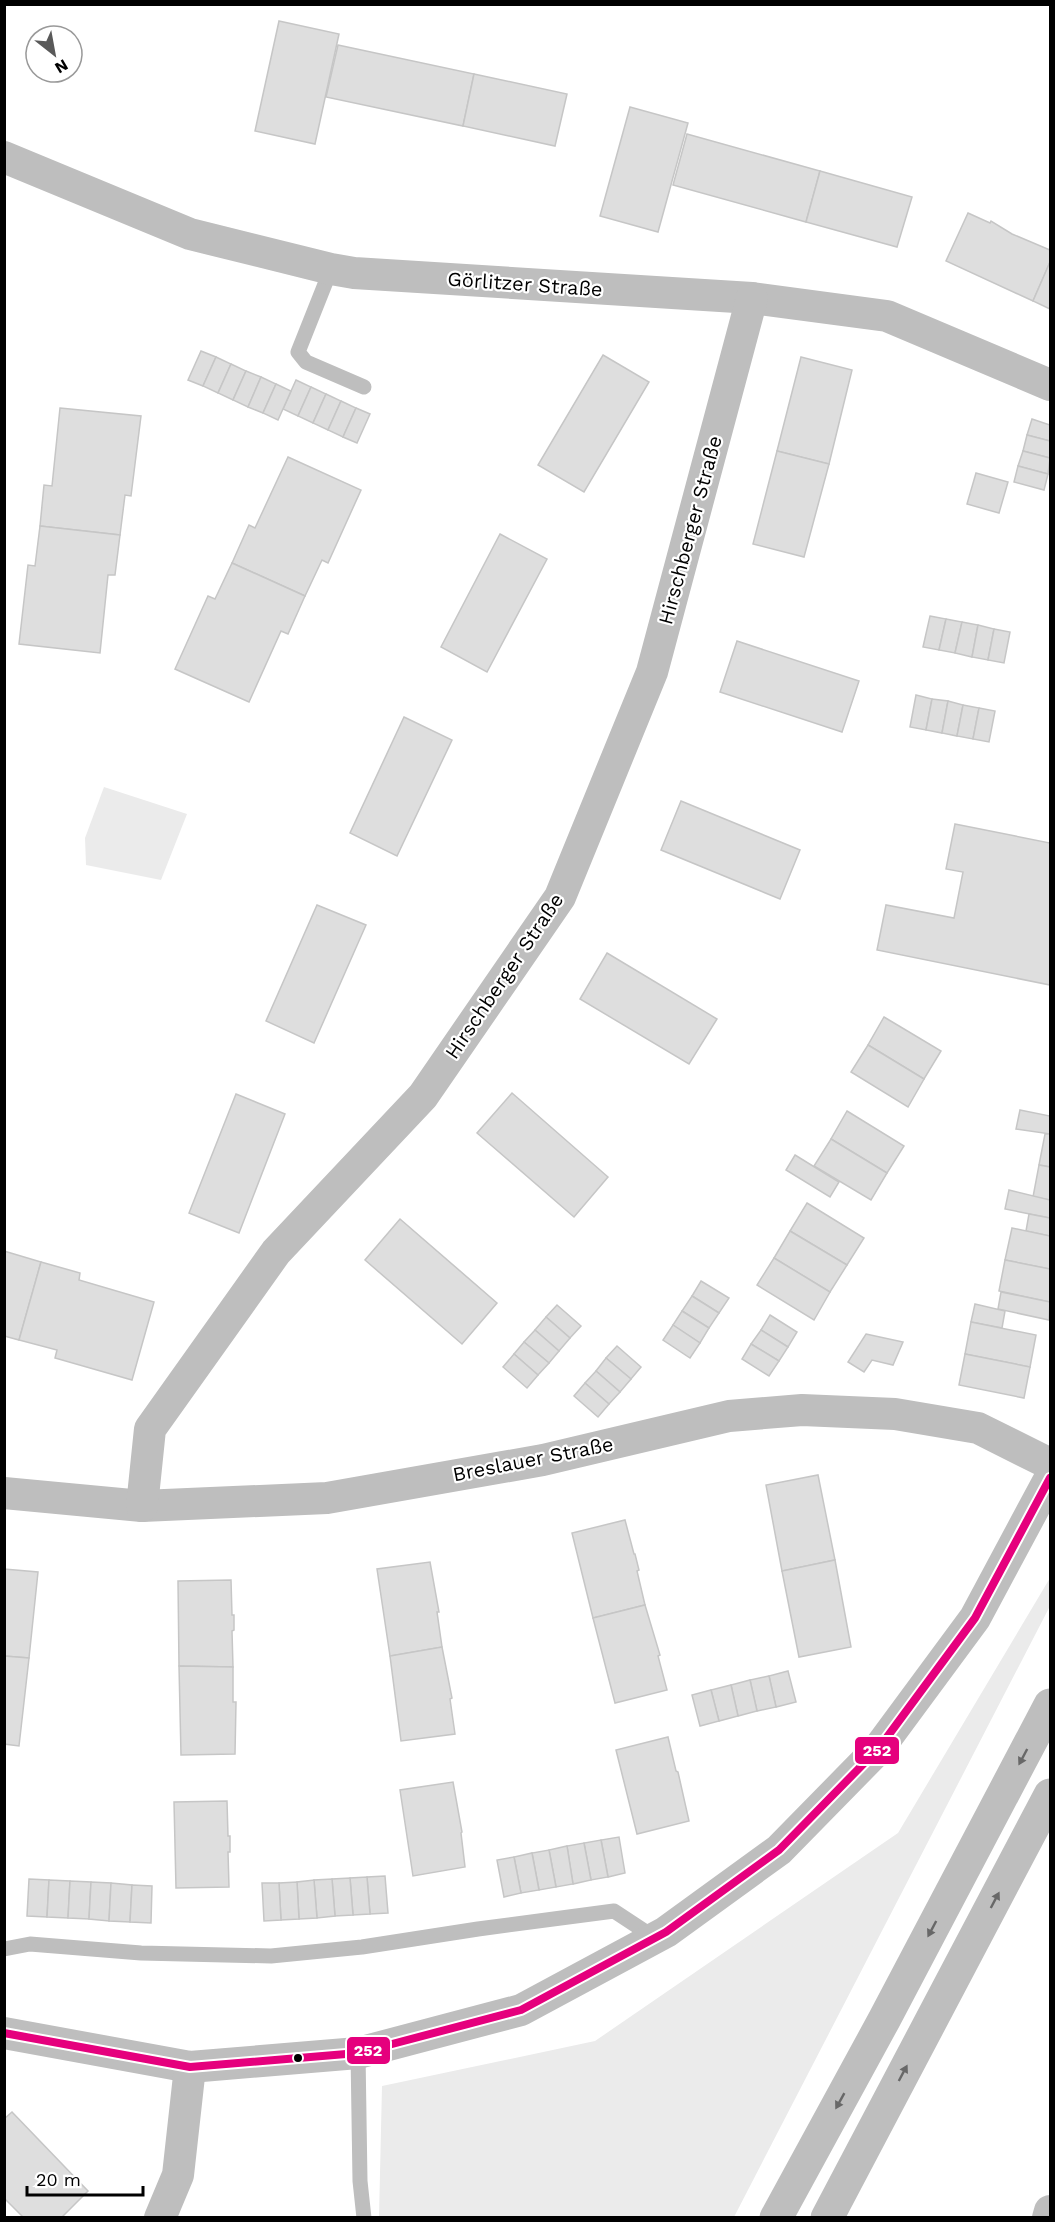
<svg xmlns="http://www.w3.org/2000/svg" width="1055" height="2222" font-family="'Work Sans',sans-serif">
	<rect width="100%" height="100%" fill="#fff"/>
	<g fill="#ebebeb">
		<path d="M104,787L187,814L161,880L86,865L85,838Z"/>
		<path d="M1050,1578V1606L734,2217H379L382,2086L595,2041L898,1833Z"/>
	</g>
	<g fill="#dedede" stroke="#c6c6c6" stroke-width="1.5">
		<path d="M279,21L339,34L315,144L255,131Z"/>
		<path d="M338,45L474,74L463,126L326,97Z"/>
		<path d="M474,74L567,94L555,146L463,126Z"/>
		<path d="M630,107L688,123L658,232L600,216Z"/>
		<path d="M687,134L820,171L806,222L673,185Z"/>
		<path d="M820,171L912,197L897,247L806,222Z"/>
		<path d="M968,213L990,223L991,221L1012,234L1050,250V262L1033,301L946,261Z"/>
		<path d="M1050,262V309L1033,301Z"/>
		<path d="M201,351L216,357L203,386L188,380Z"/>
		<path d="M603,355L649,382L584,492L538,465Z"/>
		<path d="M216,357L231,364L218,393L203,386Z"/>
		<path d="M801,357L852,370L829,464L777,451Z"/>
		<path d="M231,364L246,371L233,400L218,393Z"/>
		<path d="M246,371L261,377L248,407L233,400Z"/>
		<path d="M261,377L276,384L263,413L248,407Z"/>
		<path d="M296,380L311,387L298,416L283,409Z"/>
		<path d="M276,384L291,391L278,420L263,413Z"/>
		<path d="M311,387L326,394L313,423L298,416Z"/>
		<path d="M326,394L341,401L328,430L313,423Z"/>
		<path d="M341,401L356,408L343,437L328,430Z"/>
		<path d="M60,408L141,416L131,496L125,495L120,535L40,526L44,485L52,486Z"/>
		<path d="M356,408L370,414L357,443L343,437Z"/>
		<path d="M1032,419L1050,425V441L1027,435Z"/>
		<path d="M1027,435L1050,441V458L1023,451Z"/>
		<path d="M777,451L829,464L804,557L753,544Z"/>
		<path d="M1023,451L1050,458L1048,474L1018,466Z"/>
		<path d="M288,457L361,490L328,563L322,560L305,596L232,563L249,525L255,528Z"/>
		<path d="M1018,466L1048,474L1044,490L1014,482Z"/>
		<path d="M976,473L1008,482L999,513L967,504Z"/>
		<path d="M40,526L120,535L115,575H108L100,653L19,644L28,565L35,566Z"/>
		<path d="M500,534L547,559L487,672L441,647Z"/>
		<path d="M232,563L305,596L288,634L281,631L249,702L175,669L208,596L215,599Z"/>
		<path d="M930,616L946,619L939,650L923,647Z"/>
		<path d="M946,619L962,622L955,653L939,650Z"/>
		<path d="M962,622L978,625L972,657L955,653Z"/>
		<path d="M978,625L994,629L988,660L972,657Z"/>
		<path d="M994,629L1010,632L1004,663L988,660Z"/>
		<path d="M737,641L859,681L842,732L720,692Z"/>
		<path d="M916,695L932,699L926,730L910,727Z"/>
		<path d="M932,699L948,701L942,733L926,730Z"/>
		<path d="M948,701L963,705L957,736L942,733Z"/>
		<path d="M963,705L979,708L973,739L957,736Z"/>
		<path d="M979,708L995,711L989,742L973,739Z"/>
		<path d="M404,717L452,740L397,856L350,833Z"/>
		<path d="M681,801L800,850L780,899L661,850Z"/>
		<path d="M955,824L1050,843V985L877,950L886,905L954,918L963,872L946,869Z"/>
		<path d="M317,905L366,925L314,1043L266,1021Z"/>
		<path d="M607,953L717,1019L689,1064L580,999Z"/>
		<path d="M884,1017L941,1051L924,1079L868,1045Z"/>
		<path d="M868,1045L924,1079L908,1107L851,1072Z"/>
		<path d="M512,1093L608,1177L574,1217L477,1133Z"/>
		<path d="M236,1094L285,1114L239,1233L189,1213Z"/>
		<path d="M1020,1110L1050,1116V1134L1016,1129Z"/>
		<path d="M847,1111L904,1146L887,1173L831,1139Z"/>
		<path d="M1045,1134H1050V1167L1039,1165Z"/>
		<path d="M831,1139L887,1173L871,1200L814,1166Z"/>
		<path d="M795,1155L839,1182L830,1197L786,1170Z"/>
		<path d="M1039,1165L1050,1167V1200L1033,1197Z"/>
		<path d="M1009,1190L1050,1200V1218L1005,1209Z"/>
		<path d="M807,1203L864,1238L847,1265L790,1231Z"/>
		<path d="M1029,1214L1050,1218V1236L1026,1231Z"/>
		<path d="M400,1219L497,1303L462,1344L365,1260Z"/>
		<path d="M1012,1228L1050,1236V1269L1005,1260Z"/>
		<path d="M790,1231L847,1265L830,1292L774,1258Z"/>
		<path d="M4,1251L41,1262L19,1340L4,1336Z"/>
		<path d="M774,1258L830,1292L814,1320L757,1285Z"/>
		<path d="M1005,1260L1050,1269V1302L999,1291Z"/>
		<path d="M41,1262L80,1273L79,1280L154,1302L132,1380L55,1358L57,1350L19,1340Z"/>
		<path d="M701,1281L729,1298L719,1313L692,1296Z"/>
		<path d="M1001,1292L1050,1302L1049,1320L998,1309Z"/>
		<path d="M692,1296L719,1313L709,1328L682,1311Z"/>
		<path d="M975,1304L1005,1311L1002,1328L971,1322Z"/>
		<path d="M557,1305L581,1326L570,1338L546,1317Z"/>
		<path d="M682,1311L709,1328L700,1343L673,1325Z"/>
		<path d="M770,1315L797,1332L788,1347L761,1330Z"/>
		<path d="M546,1317L570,1338L559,1351L535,1330Z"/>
		<path d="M971,1322L1036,1335L1030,1367L965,1354Z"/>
		<path d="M673,1325L700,1343L690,1358L663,1340Z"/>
		<path d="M535,1330L559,1351L549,1363L524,1342Z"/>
		<path d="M761,1330L788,1347L779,1361L751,1344Z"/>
		<path d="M866,1334L903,1342L893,1365L872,1360L864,1372L848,1362Z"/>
		<path d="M524,1342L549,1363L538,1375L514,1354Z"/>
		<path d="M751,1344L779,1361L769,1376L742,1359Z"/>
		<path d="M617,1346L641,1367L631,1379L606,1358Z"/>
		<path d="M514,1354L538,1375L527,1388L503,1367Z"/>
		<path d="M965,1354L1030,1367L1024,1398L959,1385Z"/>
		<path d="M606,1358L631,1379L620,1392L596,1371Z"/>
		<path d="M596,1371L620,1392L609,1404L585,1383Z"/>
		<path d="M585,1383L609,1404L598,1417L574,1396Z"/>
		<path d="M818,1475L835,1560L782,1571L766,1485Z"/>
		<path d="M625,1520L634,1554H635L639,1570L637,1571L645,1605L593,1618L572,1533Z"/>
		<path d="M835,1560L851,1647L799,1657L782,1571Z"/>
		<path d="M430,1562L439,1612H437L442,1647L390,1656L377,1569Z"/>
		<path d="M4,1569L38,1572L29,1658L4,1656Z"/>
		<path d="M231,1580L232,1615H234V1630L232,1631L233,1667L179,1666L178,1581Z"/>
		<path d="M645,1605L660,1655L658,1656L667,1690L615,1703L593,1618Z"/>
		<path d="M442,1647L452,1698L450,1699L455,1734L401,1741L390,1656Z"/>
		<path d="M4,1656L29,1658L19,1746L4,1744Z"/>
		<path d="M179,1666L233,1667V1702H236L235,1754L181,1755Z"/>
		<path d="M788,1671L796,1702L776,1707L769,1676Z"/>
		<path d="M769,1676L776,1707L757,1711L750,1680Z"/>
		<path d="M750,1680L757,1711L738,1716L731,1685Z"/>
		<path d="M731,1685L738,1716L719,1721L711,1690Z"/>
		<path d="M711,1690L719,1721L700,1726L692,1695Z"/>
		<path d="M668,1737L676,1771L678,1772L689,1821L637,1834L616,1750Z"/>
		<path d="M453,1782L462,1832L461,1833L465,1867L413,1876L400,1790Z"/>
		<path d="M227,1801L228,1836H230V1852H228L229,1887L176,1888L174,1802Z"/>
		<path d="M619,1837L625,1873L608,1877L601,1840Z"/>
		<path d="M601,1840L608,1877L591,1880L584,1843Z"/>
		<path d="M584,1843L591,1880L573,1884L567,1846Z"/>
		<path d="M567,1846L573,1884L556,1887L549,1850Z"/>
		<path d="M549,1850L556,1887L539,1890L532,1853Z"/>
		<path d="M532,1853L539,1890L521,1893L514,1857Z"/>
		<path d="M514,1857L521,1893L504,1897L497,1860Z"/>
		<path d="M385,1876L388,1913L370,1914L367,1877Z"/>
		<path d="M367,1877L370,1914L353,1915L350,1878Z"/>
		<path d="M350,1878L353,1915L335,1916L332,1879Z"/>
		<path d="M29,1879L49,1880L47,1917L27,1916Z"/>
		<path d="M332,1879L335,1916L317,1918L314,1880Z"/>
		<path d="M49,1880L70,1881L68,1918L47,1917Z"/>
		<path d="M314,1880L317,1918L299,1919L297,1882Z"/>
		<path d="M70,1881L91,1882L89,1919L68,1918Z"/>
		<path d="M91,1882L111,1883L109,1921L89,1919Z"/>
		<path d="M297,1882L299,1919L281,1920L279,1883Z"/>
		<path d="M111,1883L132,1885L130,1922L109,1921Z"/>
		<path d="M262,1883H279L281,1920L264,1921Z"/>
		<path d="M132,1885L152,1886L151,1923L130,1922Z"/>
		<path d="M12,2112L88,2191L61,2218H24L4,2198V2119Z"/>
	</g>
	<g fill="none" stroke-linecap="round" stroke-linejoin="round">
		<g stroke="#bebebe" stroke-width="15">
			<path d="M331,269L298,352L306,362L364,387"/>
			<path d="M4,1949L30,1944L141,1953L271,1956L362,1947L478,1929L614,1911L655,1938"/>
			<path d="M358,2053L360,2181L364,2218"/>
		</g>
		<g stroke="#bebebe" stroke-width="32">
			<path d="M4,157L190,234L331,269L354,273L752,298L887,316L1050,385"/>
			<path d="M4,1493L142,1506L327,1498L543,1460L729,1416L802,1410L895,1414L978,1428L1050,1464"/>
			<path d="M142,1506L150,1429L276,1252L423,1096L560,897L652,672L752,298"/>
			<path d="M4,2033L190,2067L358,2053L521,2010L666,1932L779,1850L879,1748L975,1618L1050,1478"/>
			<path d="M160,2218L178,2175L190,2067"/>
			<path d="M1048,2218L1050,2211"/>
		</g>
		<g stroke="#bebebe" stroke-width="33">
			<path d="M776,2218L884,2020L1050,1705"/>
			<path d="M827,2218L1050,1795"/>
		</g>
		<defs>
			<path id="bus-1" d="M4,2033L190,2067L358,2053L521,2010L666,1932L779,1850L879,1748L975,1618L1050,1478"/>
		</defs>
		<use href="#bus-1" stroke="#fff" stroke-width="12"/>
		<use href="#bus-1" stroke="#e5007d" stroke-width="8"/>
	</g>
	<defs><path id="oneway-solid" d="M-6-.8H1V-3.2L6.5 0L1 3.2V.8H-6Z" transform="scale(1.5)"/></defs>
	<g fill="#686868">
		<use href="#oneway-solid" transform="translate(1023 1757) rotate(118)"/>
		<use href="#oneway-solid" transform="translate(995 1900) rotate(-62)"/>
		<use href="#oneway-solid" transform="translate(932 1929) rotate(118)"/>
		<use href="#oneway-solid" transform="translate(903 2073) rotate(-62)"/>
		<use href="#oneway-solid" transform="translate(840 2101) rotate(119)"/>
	</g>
	<circle fill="#000" stroke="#fff" stroke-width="2" cx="298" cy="2058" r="5"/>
	<g text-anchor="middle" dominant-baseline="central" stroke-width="4.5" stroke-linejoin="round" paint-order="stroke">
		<g font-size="20" fill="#000" stroke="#fff">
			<text transform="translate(525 284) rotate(4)">Görlitzer Straße</text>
			<text transform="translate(690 530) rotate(-75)">Hirschberger Straße</text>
			<text transform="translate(504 976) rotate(-56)">Hirschberger Straße</text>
			<text transform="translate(533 1459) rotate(-11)">Breslauer Straße</text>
		</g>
	</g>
	<g stroke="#fff" stroke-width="2">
		<rect x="854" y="1736" width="46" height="29" rx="6" fill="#e5007d"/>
		<rect x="346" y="2036" width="45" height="29" rx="6" fill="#e5007d"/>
	</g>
	<g font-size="16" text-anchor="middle" font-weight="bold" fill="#fff">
		<text x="877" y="1756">252</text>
		<text x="368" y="2056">252</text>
	</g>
	<rect width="1055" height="2222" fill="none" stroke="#000000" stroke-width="12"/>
	<g transform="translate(54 54) rotate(149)"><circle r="28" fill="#ffffff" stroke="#999999" stroke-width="1.5"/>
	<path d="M0-4.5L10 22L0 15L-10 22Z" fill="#595959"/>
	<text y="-9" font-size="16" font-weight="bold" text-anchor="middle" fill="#000000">N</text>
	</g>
	<path d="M27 2186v9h116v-9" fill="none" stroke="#000000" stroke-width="3"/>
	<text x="36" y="2186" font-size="18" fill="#000000" stroke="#ffffff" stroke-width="4.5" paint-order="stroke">20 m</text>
</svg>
